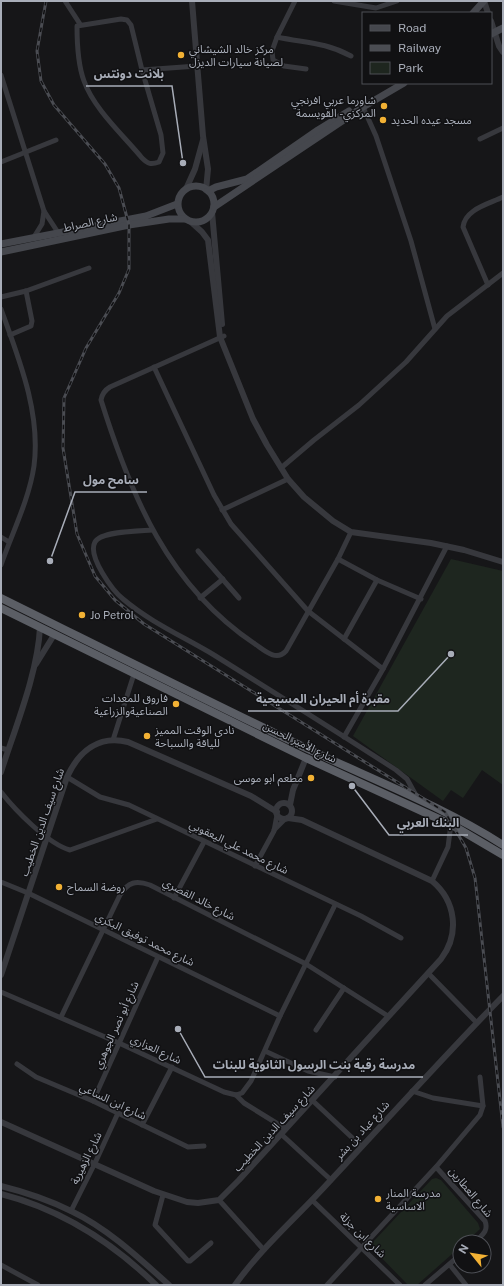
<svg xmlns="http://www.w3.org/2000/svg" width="504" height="1286" font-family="'Public Sans','Noto Sans Arabic',sans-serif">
	<rect width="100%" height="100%" fill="#161618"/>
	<g fill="#1e261f">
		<path d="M451,559L503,571V785L482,770L463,798L451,790L443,801L353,736Z"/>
		<path d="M436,1178L441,1180L478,1223L480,1229L466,1242H460V1247L417,1285H408L374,1250L373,1242L432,1179Z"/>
	</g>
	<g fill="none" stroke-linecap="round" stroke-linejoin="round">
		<g stroke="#37383d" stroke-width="5">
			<path d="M65,1L80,24"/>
			<path d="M295,1L277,37C305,43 325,42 351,56"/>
			<path d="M334,1L376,8L397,1"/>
			<path d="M121,19L127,20L131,25L142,70L161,135L163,153L159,162C151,165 148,164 142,158C123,135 94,109 84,81C78,65 77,43 77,26Z"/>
			<path d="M277,37L272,51L273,60L284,66L306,69"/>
			<path d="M142,70L197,66"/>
			<path d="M1,75L44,211L59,234"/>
			<path d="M363,107L376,136L411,241L435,329"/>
			<path d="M480,139L503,128"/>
			<path d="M1,162L56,140"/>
			<path d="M34,237L42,224L44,211"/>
			<path d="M488,285L463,227C465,209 489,204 503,197"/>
			<path d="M1,297L26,291L89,268"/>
			<path d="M1,309C19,359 41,413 34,466C29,500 12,533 1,565"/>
			<path d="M10,335L31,326L32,321L26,291"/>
			<path d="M224,336L110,387C105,390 102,394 101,400C131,496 168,586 255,644C264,650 276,662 286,651L338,559L351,532"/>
			<path d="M154,367L214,495L231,524L308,611L383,669"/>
			<path d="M281,468L314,440L359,405L406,362L447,316L503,273"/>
			<path d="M222,510L288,479"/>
			<path d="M152,530C139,531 101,531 95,542C87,556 113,591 123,599C150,622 184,637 214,655C275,693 336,731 396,770L407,779L418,799"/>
			<path d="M1,537L9,542"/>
			<path d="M198,551L239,598"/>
			<path d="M338,559L377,580L421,599"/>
			<path d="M200,598L223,579"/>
			<path d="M344,639L377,580"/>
			<path d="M344,737L383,669L447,546"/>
			<path d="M113,740L134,674"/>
			<path d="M1,748L8,750"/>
			<path d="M67,777L100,797L129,805L361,916L401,938"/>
			<path d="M1,792C15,810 48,844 70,850L157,819"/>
			<path d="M274,830L285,819"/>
			<path d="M255,866L274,831L277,815"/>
			<path d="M432,881L448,847L451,824"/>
			<path d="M1,882L28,893L280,1016"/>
			<path d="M174,898L204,842"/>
			<path d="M428,973L477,1023"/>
			<path d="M1,992L119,1043L224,1092L236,1095L242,1093L251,1081L280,1016L335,905"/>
			<path d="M61,1017L120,895C128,882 136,880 150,885L306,964L388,1016"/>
			<path d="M316,1030L344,988"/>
			<path d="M265,1051L308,1071L335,1077"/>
			<path d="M17,1064L36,1077L93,1101L188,1147L204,1146"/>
			<path d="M412,1091L433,1098L483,1106"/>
			<path d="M236,1095L244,1103L286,1129"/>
			<path d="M93,1101L158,957"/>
			<path d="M313,1101L361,1146"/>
			<path d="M142,1125L172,1067"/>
			<path d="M281,1134L331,1180"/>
			<path d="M436,1167L485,1221C489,1231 482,1235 475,1242"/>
			<path d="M163,1195L155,1225L188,1261H190L211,1243"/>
			<path d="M219,1200L264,1250"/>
			<path d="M312,1200L400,1285"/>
			<path d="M71,1211L95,1163L118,1113"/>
			<path d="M1,1265L38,1285"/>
			<path d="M450,1265L466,1285"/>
			<path d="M327,1285L436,1167L480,1115L483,1106L480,1077"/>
			<path d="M425,1285L460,1255"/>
		</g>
		<g stroke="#37383d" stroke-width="6">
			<path d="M192,1L203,136L208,169L206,190"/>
			<path d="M484,1L488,13"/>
			<path d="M491,21L499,46L503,52"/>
			<path d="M186,189L195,169L203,140"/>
			<path d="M212,212L222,324"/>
			<path d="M191,222L202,232L208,240L220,337L253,419L267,445L288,479L304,497L333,521L351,532L431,543L464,550L503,562"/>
			<path d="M36,664L54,635"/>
			<path d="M1,772C15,728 38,673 40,627"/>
			<circle cx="284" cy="811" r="8"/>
			<path d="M290,805L293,790L306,758"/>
			<path d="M1,975L67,777C79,751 99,735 128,742L251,796L277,812"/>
			<path d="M1,1122L154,1191L187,1202L198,1203L219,1200L239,1180L441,959C460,934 456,901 432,881L302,820L288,818"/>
			<path d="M1,1186C25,1192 49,1200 71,1211C107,1228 139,1258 169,1285"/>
			<path d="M1,1194C60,1209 113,1243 156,1285"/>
			<path d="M235,1285C262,1247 298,1216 329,1182C387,1120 443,1057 503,996"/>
		</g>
		<g stroke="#45474d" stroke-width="7">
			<path d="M473,13L484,1"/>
			<path d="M491,34L503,28"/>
			<circle cx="196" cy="204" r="18"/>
			<path d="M208,191L216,187L247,179L318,130L349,111"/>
			<path d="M214,207L363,107L404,83"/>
			<path d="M1,244L146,216L177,204"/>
			<path d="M1,252L129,225L169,219H185"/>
		</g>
		<g stroke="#5b5e65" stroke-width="8">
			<path d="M1,598C104,649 207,701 310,750C374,780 444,807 503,845"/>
			<path d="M1,608L306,758L452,825L503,855"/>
		</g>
		<defs>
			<path id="rail" d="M46,1L37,51L41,81L54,105L105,164L119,188L129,225V269L119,293L86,348L64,398L63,448L77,534L95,576L115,600L144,624L445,812L466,848L475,878L503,1127"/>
		</defs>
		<use href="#rail" stroke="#4a4c52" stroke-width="3"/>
		<use href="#rail" stroke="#111113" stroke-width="1.5" stroke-dasharray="4.5" stroke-linecap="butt"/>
	</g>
	<g fill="#f2b134" stroke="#111113" stroke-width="1.5">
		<circle cx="181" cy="55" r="4"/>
		<circle cx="384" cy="106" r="4"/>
		<circle cx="383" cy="120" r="4"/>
		<circle cx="82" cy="615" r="4"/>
		<circle cx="176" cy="704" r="4"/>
		<circle cx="147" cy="736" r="4"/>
		<circle cx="311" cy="778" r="4"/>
		<circle cx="59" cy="887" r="4"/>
		<circle cx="378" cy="1199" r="4"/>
	</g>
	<g text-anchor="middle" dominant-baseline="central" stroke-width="3" stroke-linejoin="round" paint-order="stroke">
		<g font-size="11" fill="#a8adb8" stroke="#111113" text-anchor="start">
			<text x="189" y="49">مركز خالد الشيشاني<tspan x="189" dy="13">لصيانة سيارات الديزل</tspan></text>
			<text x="376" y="100" text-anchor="end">شاورما عربي افرنجي<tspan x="376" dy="13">المركزي - القويسمة</tspan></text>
			<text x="391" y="120">مسجد عيده الحديد</text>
			<text x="90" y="615">Jo Petrol</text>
			<text x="168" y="698" text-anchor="end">فاروق للمعدات<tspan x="168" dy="13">الصناعيةوالزراعية</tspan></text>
			<text x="155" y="730">نادي الوقت المميز<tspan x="155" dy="13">للياقة والسباحة</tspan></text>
			<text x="303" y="778" text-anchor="end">مطعم ابو موسى</text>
			<text x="67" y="887">روضة السماح</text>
			<text x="386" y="1193">مدرسة المنار<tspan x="386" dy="13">الاساسية</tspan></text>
		</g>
		<g font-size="11" fill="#a8adb8" stroke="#111113">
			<text transform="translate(90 222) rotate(-12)">شارع الصراط</text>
			<text transform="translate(300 742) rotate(26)">شارع الأمير الحسن</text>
			<text transform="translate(42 822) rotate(-71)">شارع سيف الدين الخطيب</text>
			<text transform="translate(239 847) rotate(26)">شارع محمد علي اليعقوبي</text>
			<text transform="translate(199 899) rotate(27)">شارع خالد القصري</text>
			<text transform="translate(145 939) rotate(26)">شارع محمد توفيق البكري</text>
			<text transform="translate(116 1025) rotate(-66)">شارع أبو نصر الجوهري</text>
			<text transform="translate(156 1049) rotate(25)">شارع العزاري</text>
			<text transform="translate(113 1101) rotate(25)">شارع ابن الساعي</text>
			<text transform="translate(274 1128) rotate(-47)">شارع سيف الدين الخطيب</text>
			<text transform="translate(362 1130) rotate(-48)">شارع عباد بن بشر</text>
			<text transform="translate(86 1158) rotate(-64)">شارع الزهيرية</text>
			<text transform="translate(471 1192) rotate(50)">شارع العطارين</text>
			<text transform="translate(363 1235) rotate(44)">شارع ابن جزلة</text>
		</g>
	</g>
	<path fill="none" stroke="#a8adb8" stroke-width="1.5" d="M183 163L172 86H86M50 561L75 492H147M451 654L398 711H248M352 786L389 835H468M178 1029L205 1077H423"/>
	<g fill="#a8adb8" stroke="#111113" stroke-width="1.5">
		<circle cx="183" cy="163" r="4"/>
		<circle cx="50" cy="561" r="4"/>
		<circle cx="451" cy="654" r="4"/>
		<circle cx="352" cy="786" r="4"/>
		<circle cx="178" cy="1029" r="4"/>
	</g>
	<g font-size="12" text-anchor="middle" font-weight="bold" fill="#a8adb8" stroke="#111113" stroke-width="3" stroke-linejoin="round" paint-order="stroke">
		<text x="129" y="78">بلانت دونتس</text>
		<text x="111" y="484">سامح مول</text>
		<text x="323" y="703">مقبرة أم الحيران المسيحية</text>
		<text x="428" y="827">البنك العربي</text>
		<text x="314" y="1069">مدرسة رقية بنت الرسول الثانوية للبنات</text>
	</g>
	<rect width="504" height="1286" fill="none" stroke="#a8adb8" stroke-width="4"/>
	<rect x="362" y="12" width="130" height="72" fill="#111113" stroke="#4d4f55"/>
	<rect x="370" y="25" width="20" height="6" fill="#45474d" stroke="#4d4f55"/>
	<text x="398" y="32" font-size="12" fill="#a8adb8">Road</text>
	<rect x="370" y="45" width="20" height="6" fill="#4a4c52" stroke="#4d4f55"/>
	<text x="398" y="52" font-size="12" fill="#a8adb8">Railway</text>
	<rect x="370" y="62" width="20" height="12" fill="#1e261f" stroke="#4d4f55"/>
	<text x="398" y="72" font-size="12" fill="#a8adb8">Park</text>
	<g transform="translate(472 1254) rotate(300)"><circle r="19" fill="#111113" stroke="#4d4f55"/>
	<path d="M0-3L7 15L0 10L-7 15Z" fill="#f2b134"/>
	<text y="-6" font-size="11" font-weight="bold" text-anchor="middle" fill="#a8adb8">N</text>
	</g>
</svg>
